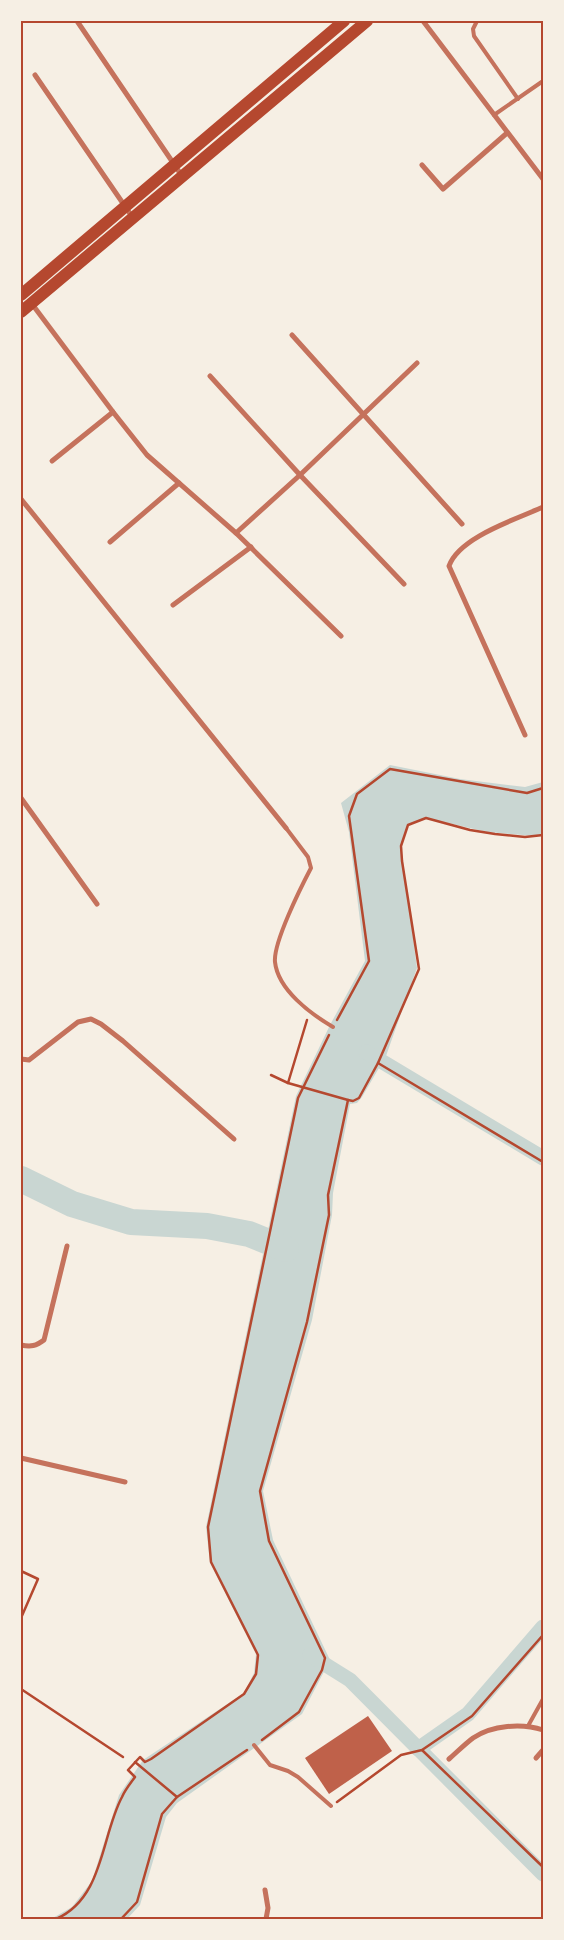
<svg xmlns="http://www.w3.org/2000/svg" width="564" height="1940" font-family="'Fira Sans',sans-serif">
	<rect width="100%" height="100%" fill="#f6efe4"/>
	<path fill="#c9d6d2" d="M390,765L460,779L525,787L543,782V834L534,836L487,832L426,818L408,825L401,846L417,968L386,1056L362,1097L357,1103L350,1104L333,1193L332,1215L312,1320L263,1491L273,1540L330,1660L302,1714L177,1803L166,1817L140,1905L127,1919H51L72,1907L92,1881L119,1795L143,1760L244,1693L254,1673L256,1654L210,1563L206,1527L296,1096L330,1025L365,961L349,832L341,803Z"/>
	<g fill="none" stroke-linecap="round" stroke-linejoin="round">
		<g stroke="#c9d6d2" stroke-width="15">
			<path d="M366,1052L543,1158"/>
			<path d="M310,1655L350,1680L543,1874"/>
			<path d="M418,1749L468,1714L543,1627"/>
		</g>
		<path stroke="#c9d6d2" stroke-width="26" d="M21,1179L72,1204L131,1222L207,1226L249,1234L286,1249"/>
	</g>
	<path fill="#bf614a" d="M368,1716L392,1751L329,1794L305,1758Z"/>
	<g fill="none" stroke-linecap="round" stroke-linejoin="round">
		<g stroke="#b5482f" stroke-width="2.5">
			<path d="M337,1020L369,961L349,816L357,794L390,769L527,793L543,788"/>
			<path d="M378,1063L543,1162"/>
			<path d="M271,1075L288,1083L348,1100"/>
			<path d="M288,1083L307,1020"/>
			<path d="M21,1571L38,1579L21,1618"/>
			<path d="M21,1689L123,1757"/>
			<path d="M262,1740L299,1712L322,1670L325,1658L269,1541L260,1491L307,1322L329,1215L328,1195L348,1100L353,1101L359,1098L378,1063L419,969L402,861L401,846L408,825L426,818L470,830L495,834L525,837L543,835"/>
			<path d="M422,1750L543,1867"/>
			<path d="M135,1762L177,1797"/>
			<path d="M337,1802L401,1755L422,1750L472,1716L543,1635"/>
			<path d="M56,1919C104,1898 101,1836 122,1797C125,1790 130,1784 135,1777L128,1770L140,1757L145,1762L151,1759L244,1694L256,1674L258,1655L211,1562L208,1527L298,1098L329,1035"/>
			<path d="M121,1919L137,1902L162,1814L177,1797L247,1750"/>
		</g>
		<g stroke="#c5725c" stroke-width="4">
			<path d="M477,21L473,29L474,36L518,99"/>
			<path d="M494,115L543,81"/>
			<path d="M286,828L308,857L311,868C301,887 273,943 275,962C278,990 311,1014 333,1027"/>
			<path d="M528,1726L543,1699"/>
			<path d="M254,1745L270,1765L288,1771L298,1777L331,1806"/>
		</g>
		<g stroke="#c5725c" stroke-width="5">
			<path d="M77,21L182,176"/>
			<path d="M423,21L543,179"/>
			<path d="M35,75L133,218"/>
			<path d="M422,165L443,189L507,133"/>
			<path d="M32,304L113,412L147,455L236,533L341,636"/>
			<path d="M292,335L462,524"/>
			<path d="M210,376L300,475L404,584"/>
			<path d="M52,461L113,412"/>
			<path d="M21,499L286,828"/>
			<path d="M236,533L300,475L417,363"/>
			<path d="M110,542L179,483"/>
			<path d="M173,605L251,547"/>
			<path d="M525,735L449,566C459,537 517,519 543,507"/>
			<path d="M21,798L97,904"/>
			<path d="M21,1059L29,1060L78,1022L91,1019L101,1024L123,1041L234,1139"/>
			<path d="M21,1345C31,1347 36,1346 44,1340L67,1246"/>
			<path d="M21,1458L125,1482"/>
			<path d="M536,1758L543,1750"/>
			<path d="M449,1759C457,1752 465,1744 473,1738C492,1725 522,1723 543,1730"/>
			<path d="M265,1890L268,1908L266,1919"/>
		</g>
		<g stroke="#b5482f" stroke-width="12">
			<path d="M21,295L344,21"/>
			<path d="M21,312L367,21"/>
		</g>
	</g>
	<rect width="564" height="1940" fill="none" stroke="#f6efe4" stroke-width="45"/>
	<rect x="22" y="22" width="520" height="1896" fill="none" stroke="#b5482f" stroke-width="2"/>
</svg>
